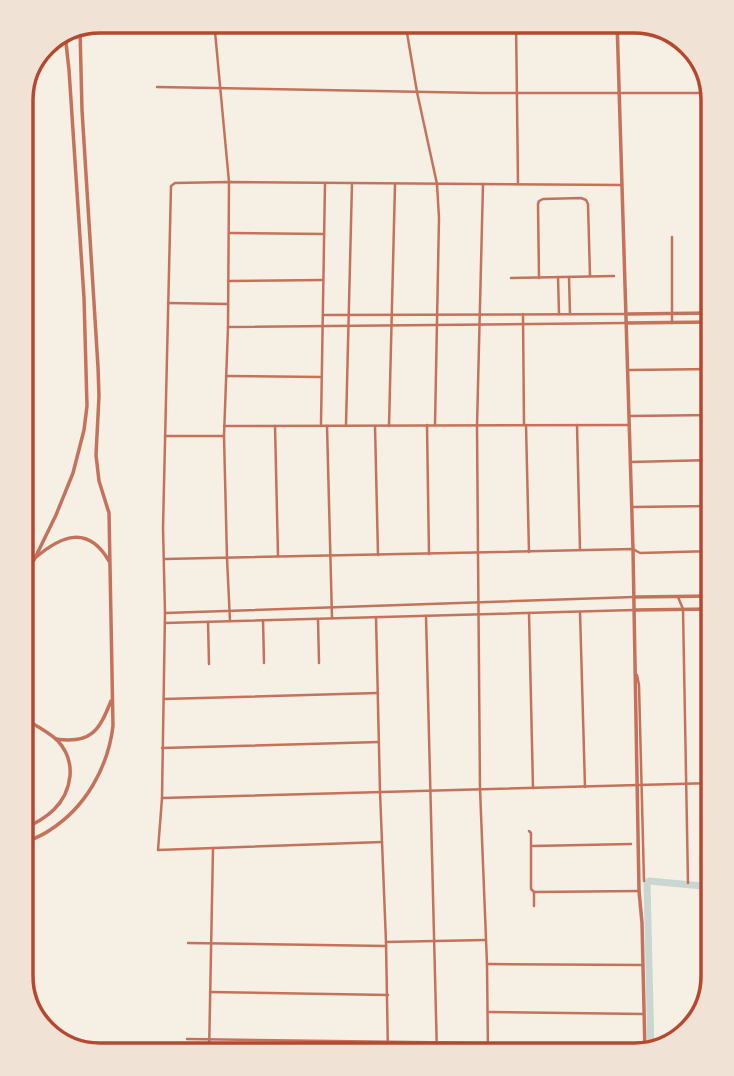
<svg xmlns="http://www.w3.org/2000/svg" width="734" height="1076" font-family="Inter,sans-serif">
	<rect width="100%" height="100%" fill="#f6efe4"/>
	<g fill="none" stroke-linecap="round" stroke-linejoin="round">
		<path stroke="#c9d6d2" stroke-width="7" d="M651,1051L647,883L649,881L713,887"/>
		<g stroke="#c5725c" stroke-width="2.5">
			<path d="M214,21L229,182L228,327L224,436L227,558L230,621"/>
			<path d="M405,21L417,92L437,184L439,218L435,425"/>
			<path d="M516,21L518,184"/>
			<path d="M556,21L617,22"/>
			<path d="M157,87L482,93H711"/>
			<path d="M483,184L477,426L478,553L480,789L487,964L488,1055"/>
			<path d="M711,221H713"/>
			<path d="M230,233L324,234"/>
			<path d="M672,237V323"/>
			<path d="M558,277L559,314"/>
			<path d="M569,277L570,314"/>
			<path d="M511,278L614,276"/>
			<path d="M539,278L538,204L539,201L543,199L581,198L586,200L588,204L590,276"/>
			<path d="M229,281L323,280"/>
			<path d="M168,303L228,304"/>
			<path d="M523,314L524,425"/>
			<path d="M323,315L626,314"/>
			<path d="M228,327L626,323"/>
			<path d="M629,370L713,369"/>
			<path d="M226,376L321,377"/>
			<path d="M629,416L713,415"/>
			<path d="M321,424L325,183"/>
			<path d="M346,425L352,183"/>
			<path d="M427,425L429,554"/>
			<path d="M526,425L529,552"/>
			<path d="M577,425L580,550"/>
			<path d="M224,426L629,425"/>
			<path d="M275,426L278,556"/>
			<path d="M327,426L332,618"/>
			<path d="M375,426L378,555"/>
			<path d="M389,426L395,184"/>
			<path d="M165,436H224"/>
			<path d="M630,462L713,460"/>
			<path d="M632,507L713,506"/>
			<path d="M165,559L633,549L640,553L713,551"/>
			<path d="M678,597L683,609L688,883"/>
			<path d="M580,612L585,787"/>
			<path d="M165,613L634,597"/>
			<path d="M529,613L533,788"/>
			<path d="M426,616L437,1055"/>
			<path d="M376,617L380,792L386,942L388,1055"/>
			<path d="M318,619L319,663"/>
			<path d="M263,620L264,663"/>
			<path d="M208,622L209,664"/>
			<path d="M165,623L634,610"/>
			<path d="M637,675L639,685L644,881"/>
			<path d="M164,699L377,693"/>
			<path d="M162,748L379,742"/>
			<path d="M162,798L713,783"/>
			<path d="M529,831L531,833V889L534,892L639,891"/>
			<path d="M382,842L158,850L162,798L165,613L163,528L171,186L175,183L229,182L622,185"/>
			<path d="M533,846L631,844"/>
			<path d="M534,892V906"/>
			<path d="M386,942L485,940"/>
			<path d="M188,943L386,946"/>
			<path d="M487,964L643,965"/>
			<path d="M210,992L388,995"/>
			<path d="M488,1012L643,1014"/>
			<path d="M187,1039L488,1043"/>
			<path d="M209,1055L213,848"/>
		</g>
		<g stroke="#c5725c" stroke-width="3.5">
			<path d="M617,21L633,549L639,891L642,923L645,1052"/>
			<path d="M626,314L713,313"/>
			<path d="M626,323L713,322"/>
			<path d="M35,558C62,535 88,525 109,561"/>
			<path d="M21,576L34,560L56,515L73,473L84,430L87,406L84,298L69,70L65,34"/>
			<path d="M635,597L713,596"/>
			<path d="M634,610L713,609"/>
			<path d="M56,739C91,744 99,731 111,701"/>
			<path d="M21,830C46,819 67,805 70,776C71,764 67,751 58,741C48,731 33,724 21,717"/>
			<path d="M21,844C31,840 42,836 50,830C86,807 108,767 113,726L109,513L99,481L96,455L99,396L98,367L82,110L80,29"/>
		</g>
	</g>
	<path d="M0 0H734V1076H0ZM100 33H634A67 67 0 0 1 701 100V976A67 67 0 0 1 634 1043H100A67 67 0 0 1 33 976V100A67 67 0 0 1 100 33Z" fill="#f1e2d6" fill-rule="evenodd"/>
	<path fill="none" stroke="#b5482f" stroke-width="3.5" d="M100 33H634A67 67 0 0 1 701 100V976A67 67 0 0 1 634 1043H100A67 67 0 0 1 33 976V100A67 67 0 0 1 100 33Z"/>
</svg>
